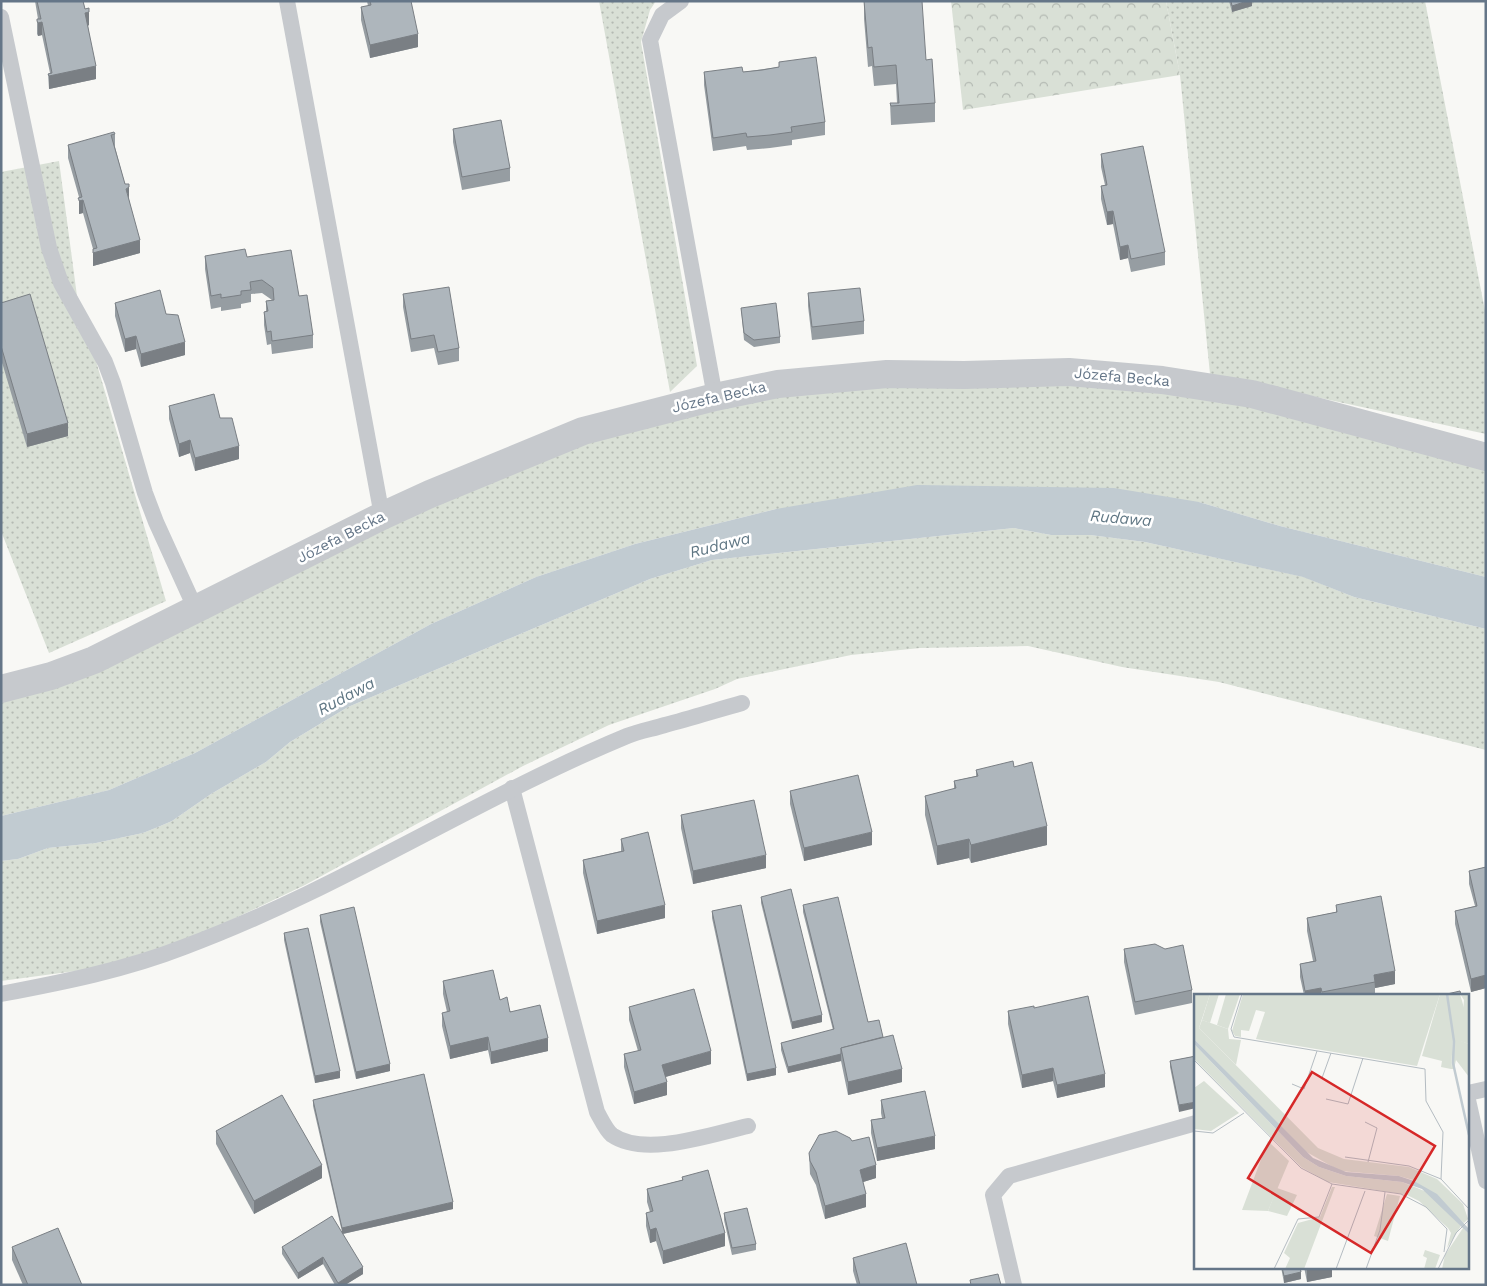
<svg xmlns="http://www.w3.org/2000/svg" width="1487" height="1286" font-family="'Work Sans',sans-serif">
	<defs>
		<pattern id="grass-dots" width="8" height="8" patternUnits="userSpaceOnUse" patternTransform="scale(1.25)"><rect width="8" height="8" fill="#d9e0d6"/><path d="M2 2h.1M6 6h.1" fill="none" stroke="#b4bab3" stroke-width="1.8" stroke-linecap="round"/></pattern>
		<pattern id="forest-crowns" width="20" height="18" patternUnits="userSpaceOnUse" patternTransform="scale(1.25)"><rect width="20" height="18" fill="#d9e0d6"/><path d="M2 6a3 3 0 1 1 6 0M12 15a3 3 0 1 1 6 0" fill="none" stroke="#b4bab3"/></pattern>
	</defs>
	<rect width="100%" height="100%" fill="#f8f8f5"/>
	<g fill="url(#grass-dots)">
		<path d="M599,1H656L650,10L641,42L697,366L670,392Z"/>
		<path d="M1166,1H1425L1486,316V434L1210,374L1180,75Z"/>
		<path d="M59,161L77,296L166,601L49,653L1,531V172Z"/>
		<path d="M880,385C981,385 1083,379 1183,394C1285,410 1385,439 1486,463V577L1280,526L1199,502L776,509L635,544L536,577L431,624L195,753L109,790L1,816V697L242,597L533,459L755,395Z"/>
		<path d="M1014,528L1051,535H1090L1145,542L1304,577L1354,597L1486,629V750L1219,682L1122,667L1028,646L920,648L851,655L737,679L715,689L609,725L523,766L305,885L206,932L120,965L1,981V861L18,859L48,848L96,843L143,833L158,827L172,821L211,794L266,762L290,742L348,707L650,579L712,560Z"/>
	</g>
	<path fill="url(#forest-crowns)" d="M951,1H1166L1180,75L963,110Z"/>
	<path fill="#c1cbd1" d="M917,485L1114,488L1199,502L1280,526L1486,577V629L1354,597L1303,577L1145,542L1090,535H1051L1014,528L712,560L650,579L348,707L290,742L266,762L211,794L172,821L158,827L143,833L96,843L48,848L18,859L1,861V816L109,790L195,753L431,624L536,577L635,544L776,509Z"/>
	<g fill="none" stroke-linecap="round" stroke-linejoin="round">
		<g stroke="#c6c9cd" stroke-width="16">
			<path d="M287,1L382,516"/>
			<path d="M681,1L662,15L650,40L715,397"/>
			<path d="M1,17L49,248L61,283L105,362L113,383L145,493L156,522L196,610"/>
			<path d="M512,788L597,1112C601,1119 606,1130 612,1135C645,1158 712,1134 748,1126"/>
			<path d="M1,994C64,982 125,970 184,947C338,890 475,799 627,736C639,731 652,729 665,725C691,718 717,710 742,703"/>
			<path d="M1468,1093L1486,1089"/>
			<path d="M1468,1100L1486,1181"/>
			<path d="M1014,1285L993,1195L1009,1176L1196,1123"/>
		</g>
		<path stroke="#c6c9cd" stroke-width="28" d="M1,689L51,676L94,660L382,516L430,494L583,431L715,397L778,384L887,374L964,375L1069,372L1162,380L1252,394L1486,457"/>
	</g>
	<g fill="#969da2">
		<path d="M35,1H83L89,25L88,26L96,79L49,89L48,74L50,73L42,35L38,36L37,34V19H38Z"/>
		<path d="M367,1H411L418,47L370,58L361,20V7L368,6Z"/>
		<path d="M864,1L926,60L935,103V122L891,125L890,103H897L896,84L874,86L872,66L868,67L864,19Z"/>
		<path d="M1229,1H1252V6L1232,12Z"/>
		<path d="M779,62L825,122V135L792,140V145L770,148L747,150L746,146L713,151L704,85V72H743L779,67Z"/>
		<path d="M453,129L510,168V181L462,190L453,142Z"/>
		<path d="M115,134V147L129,200L140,253L93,266V249L83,213L79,214V197L68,158V145Z"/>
		<path d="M1101,154L1165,252V265L1131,272L1128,258L1120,260L1113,224L1107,225L1101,199V186L1105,185L1101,167Z"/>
		<path d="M205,256L247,257L299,296L313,335V348L272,354L271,344L267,345L264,325V312L266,311V301L272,300L262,293L251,294V302L241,304V308L221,311V307L211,309L205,269Z"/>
		<path d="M808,293L864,321V334L812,340L808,306Z"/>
		<path d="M403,294L459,348V361L438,365L434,348L411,352L403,307Z"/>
		<path d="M1,303L68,436L27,447L1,359Z"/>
		<path d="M115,303L166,314L185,355L141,367L136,349L125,352L115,316Z"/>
		<path d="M741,308L780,337V343L754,347L744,340Z"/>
		<path d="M169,406L220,418L239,459L195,471L190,453L179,457L169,419Z"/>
		<path d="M1014,767L1047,845L971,863L969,858L937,865L925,815V796L954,789V781L976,776V770Z"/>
		<path d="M790,791L872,845L804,861L790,804Z"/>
		<path d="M681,815L766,868L693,884L681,828Z"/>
		<path d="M621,839L665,918L597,934L583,873V860L621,851Z"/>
		<path d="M1486,867V988L1471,992L1455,924V911L1475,906L1469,884V871Z"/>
		<path d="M761,897L822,1022L792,1029L761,903Z"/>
		<path d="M803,905L868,1022L883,1037L902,1082L848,1095L841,1061L788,1073L781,1050V1043L833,1030L803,912Z"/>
		<path d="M1336,905L1395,984L1375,988V995H1304L1300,977V964L1313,961L1307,931V918L1336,912Z"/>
		<path d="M712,911L776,1075L747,1081L712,918Z"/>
		<path d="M320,915L390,1071L356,1079L320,922Z"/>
		<path d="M284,933L340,1078L315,1083L284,940Z"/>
		<path d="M1124,949L1192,990V1003L1135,1015L1124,962Z"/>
		<path d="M443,981L500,1000L548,1051L491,1064L488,1050L450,1059L442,1026V1013L447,1012L443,994Z"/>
		<path d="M629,1007L711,1064L665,1077L667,1095L634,1104L624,1067V1054L638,1051L629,1020Z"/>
		<path d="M1034,1008L1105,1087L1057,1098L1053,1081L1022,1088L1008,1024V1011Z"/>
		<path d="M1196,1056L1179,1112L1170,1067V1061Z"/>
		<path d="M313,1100L453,1209L343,1234L363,1274L345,1285H335L323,1264L298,1279L282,1254V1247L342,1232L313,1106Z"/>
		<path d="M881,1100L935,1149L877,1161L871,1133V1120L882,1118L881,1113Z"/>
		<path d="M216,1131L322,1178L254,1214L216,1144Z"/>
		<path d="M852,1141L876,1178L863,1182L866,1207L825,1219L816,1185L810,1174L809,1153Z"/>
		<path d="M682,1177L725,1246L663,1264L656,1241L650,1243L646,1226V1213L650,1212L647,1202V1189L682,1180Z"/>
		<path d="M724,1213L756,1244V1250L732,1255L724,1220Z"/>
		<path d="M12,1247L82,1285H23L12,1260Z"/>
		<path d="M853,1258L917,1285H857L853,1271Z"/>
		<path d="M1281,1267H1300L1301,1279L1284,1283Z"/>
		<path d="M1304,1267H1336L1332,1268V1277L1307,1282Z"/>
	</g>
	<g fill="#7a7f84">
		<path d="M1247,1H1252V6L1232,12V6Z"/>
		<path d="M89,12V25L85,26V13Z"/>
		<path d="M42,22V35L38,36V23Z"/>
		<path d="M418,34V47L370,58V45Z"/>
		<path d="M96,66V79L49,89V76Z"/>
		<path d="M129,187V200L126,189Z"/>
		<path d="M83,200V213L79,214V201Z"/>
		<path d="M1113,211V224L1107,225V212Z"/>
		<path d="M140,240V253L93,266V253Z"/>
		<path d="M1128,245V258L1120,260V247Z"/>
		<path d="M136,336V349L125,352V339Z"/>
		<path d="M185,342V355L141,367V354Z"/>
		<path d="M68,423V436L27,447V434Z"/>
		<path d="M190,440V453L179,457V444Z"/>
		<path d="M239,446V459L195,471V458Z"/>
		<path d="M1047,826V845L971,863V845Z"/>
		<path d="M872,832V845L804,861V848Z"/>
		<path d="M969,839V858L937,865V846Z"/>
		<path d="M766,855V868L693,884V871Z"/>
		<path d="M665,905V918L597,934V921Z"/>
		<path d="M1395,971V984L1375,988L1374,975Z"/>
		<path d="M1486,975V988L1471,992V979Z"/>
		<path d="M1321,988V995H1305V991Z"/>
		<path d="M822,1015V1022L792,1029V1022Z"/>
		<path d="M488,1037V1050L450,1059V1046Z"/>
		<path d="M548,1038V1051L491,1064V1052Z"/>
		<path d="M711,1051V1064L662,1078V1065Z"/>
		<path d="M841,1054V1061L788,1073V1067Z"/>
		<path d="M390,1064V1071L356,1079V1072Z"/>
		<path d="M776,1068V1075L747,1081V1074Z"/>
		<path d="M1053,1068V1081L1022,1088V1075Z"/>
		<path d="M902,1069V1082L848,1095V1082Z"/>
		<path d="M340,1071V1078L315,1083V1076Z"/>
		<path d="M1105,1074V1087L1057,1098V1085Z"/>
		<path d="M667,1082V1095L634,1104V1092Z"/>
		<path d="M1196,1102V1108L1179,1112V1105Z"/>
		<path d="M935,1136V1149L877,1161V1148Z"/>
		<path d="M322,1165V1178L254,1214V1201Z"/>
		<path d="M876,1165V1178L860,1183V1170Z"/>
		<path d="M866,1194V1207L825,1219V1206Z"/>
		<path d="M453,1202V1209L342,1234V1228Z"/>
		<path d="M656,1228V1241L650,1243V1230Z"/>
		<path d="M725,1233V1246L663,1264V1251Z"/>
		<path d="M323,1257V1264L298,1279V1273Z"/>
		<path d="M363,1267V1274L345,1285H338V1283Z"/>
		<path d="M1317,1267H1336L1332,1268V1277L1307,1282V1269Z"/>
		<path d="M1301,1272V1279L1284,1283V1276Z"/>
	</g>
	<g fill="#aeb6bc" stroke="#7a7f84">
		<path d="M37,1H83L85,9L89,8V12L85,13L96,66L49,76L48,74L52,73L42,22L38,23L37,21V19H41Z"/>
		<path d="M370,1H411L418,34L370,45L361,7L371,5Z"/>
		<path d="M864,1H922L926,60L932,59L935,103L891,106L890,103H899L896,65L874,67L872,47L868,48Z"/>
		<path d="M1231,1H1247L1232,6Z"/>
		<path d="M816,57L825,122L791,127L792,132L770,135L747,137L746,133L713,138L704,72L742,67L743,72L762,70L779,67V62Z"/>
		<path d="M501,120L510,168L462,177L453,129Z"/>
		<path d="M114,132L115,134L111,135L125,184H129V187L126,189L140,240L93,253V249L97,248L83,200L79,201V200L78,198L82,197L68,145Z"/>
		<path d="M1143,146L1165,252L1131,259L1128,245L1120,247L1113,211L1107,212L1101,186L1107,185L1101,154Z"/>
		<path d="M245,249L247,257L291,250L299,296L307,295L313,335L272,341L271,331L267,332L264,312L268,311L266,301L274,300L273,288L262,280L250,282L251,290L241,291V295L221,298V294L211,296L205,256Z"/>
		<path d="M449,287L459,348L438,352L434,335L411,339L403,294Z"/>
		<path d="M860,288L864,321L812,327L808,293Z"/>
		<path d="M160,290L166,314L178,315L185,342L141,354L136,336L125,339L115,303Z"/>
		<path d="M30,294L68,423L27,434L1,346V303Z"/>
		<path d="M776,303L780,337L754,340L744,333L741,308Z"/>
		<path d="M214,394L220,418H232L239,446L195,458L190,440L179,444L169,406Z"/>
		<path d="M1013,761L1014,767L1032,762L1047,826L971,845L969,839L937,846L925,796L956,788L954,781L978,776L976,770Z"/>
		<path d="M858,775L872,832L804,848L790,791Z"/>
		<path d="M754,800L766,855L693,871L681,815Z"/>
		<path d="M648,832L665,905L597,921L583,860L624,851L621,839Z"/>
		<path d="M1486,867V975L1471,979L1455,911L1477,906L1469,871Z"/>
		<path d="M791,889L822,1015L792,1022L761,897Z"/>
		<path d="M1381,896L1395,971L1374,975L1375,982L1322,992L1321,988L1305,991L1300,964L1316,961L1307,918L1337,912L1336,905Z"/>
		<path d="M838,897L868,1022L879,1020L883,1037L841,1048V1054L788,1067L781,1043L834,1029L803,905Z"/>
		<path d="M741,905L776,1068L747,1074L712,911Z"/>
		<path d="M354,907L390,1064L356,1072L320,915Z"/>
		<path d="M308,928L340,1071L315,1076L284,933Z"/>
		<path d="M1155,944L1165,949L1183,945L1192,990L1135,1002L1124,949Z"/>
		<path d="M493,970L500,1000L507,997L510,1012L540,1005L548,1038L491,1052L488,1037L450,1046L442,1013L450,1011L443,981Z"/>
		<path d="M694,989L711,1051L662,1065L667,1082L634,1092L624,1054L641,1050L629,1007Z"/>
		<path d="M1460,991L1461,995H1447V994Z"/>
		<path d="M1088,996L1105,1074L1057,1085L1053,1068L1022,1075L1008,1011L1034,1006V1008Z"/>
		<path d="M893,1035L902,1069L848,1082L841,1048Z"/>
		<path d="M1196,1056V1102L1179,1105L1170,1061Z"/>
		<path d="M424,1074L453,1202L342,1228L313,1100Z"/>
		<path d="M925,1091L935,1136L877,1148L871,1120L885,1118L881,1100Z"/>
		<path d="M282,1095L322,1165L254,1201L216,1131Z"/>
		<path d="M836,1131L850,1138L852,1141L869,1137L876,1165L860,1170L866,1194L825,1206L816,1172L810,1161L809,1153L819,1135Z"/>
		<path d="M708,1170L725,1233L663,1251L656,1228L650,1230L646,1213L653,1211L647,1189L683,1180L682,1177Z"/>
		<path d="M747,1208L756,1244L732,1248L724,1213Z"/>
		<path d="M332,1216L363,1267L338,1283L323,1257L298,1273L282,1247Z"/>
		<path d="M58,1228L82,1285H28L12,1247Z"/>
		<path d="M906,1243L917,1285H860L853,1258Z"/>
		<path d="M1282,1267H1300L1301,1272L1284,1276Z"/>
		<path d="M1307,1267H1317L1307,1269Z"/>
		<path d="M998,1274L1001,1285H971L970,1280Z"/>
	</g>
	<g text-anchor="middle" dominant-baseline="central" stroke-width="5" stroke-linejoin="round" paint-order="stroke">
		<g font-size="15" fill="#657688" stroke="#fff">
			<text transform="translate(1122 377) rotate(5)">Józefa Becka</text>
			<text transform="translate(719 397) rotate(-13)">Józefa Becka</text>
			<text transform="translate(341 537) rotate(-27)">Józefa Becka</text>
		</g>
		<g font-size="16" font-style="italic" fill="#607784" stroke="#fff">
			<text transform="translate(1121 518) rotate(5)">Rudawa</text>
			<text transform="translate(720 545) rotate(-14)">Rudawa</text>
			<text transform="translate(346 696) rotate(-28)">Rudawa</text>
		</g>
	</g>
	<g transform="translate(1194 994)">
		<rect width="275" height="275" fill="#f8f8f5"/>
		<path d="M0,0H16L5,34L124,154L150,165L215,173L243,185L269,210L274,225L270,229L219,186L205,182L146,177L109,156L0,45ZM32,0H46L34,35L23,31ZM49,0H246L223,72L62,45L71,18L62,16L55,37L47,36V43L41,42L38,37ZM266,0H275V31L269,18L270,6ZM259,44L275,50V83L262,66L260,75H257ZM0,50L109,163L125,173L152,182L208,188L233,198L267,232L253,254L257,239L254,234L225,207L213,201L134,188L107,173L0,65ZM74,147L95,167L74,217L48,216ZM138,193H141L110,275H91L96,264L90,259L104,229L126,223ZM193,200L206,202L194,247L180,242ZM269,234L275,240V275H248L251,261ZM231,256L246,261L241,275H230L233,264L229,262Z" fill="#d9e0d6"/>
		<path d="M246,0H266L275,31V50L259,45L257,75L247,73L248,67L228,62ZM8,26L34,35L35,45L47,46L42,71L5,34ZM83,194L103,201L93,222L74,217Z" fill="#d9e0d6"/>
		<path d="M16,0H25L16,29L8,26ZM10,87L45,119L17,137L0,135V94Z" fill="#d9e0d6"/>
		<path d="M0,45L119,164L152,178L205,182L220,187L243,200L275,235V240L228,195L208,188L152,182L125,173L109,163L0,50Z" fill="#c1cbd1"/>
		<path fill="none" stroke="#c1cbd1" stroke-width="2.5" d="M253,0L260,47L259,69L275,141"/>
		<path fill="none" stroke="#b4bcc2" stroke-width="1" d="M48,0L37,35L40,43L231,75L232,107L249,138L247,185L275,215M0,66L107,174L138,190L207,200L232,213L253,235L250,258M128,84L137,59M98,90L110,95L123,57M132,105L154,110L169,64M171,128L183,134L174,168M0,137L19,139L50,119M151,163L215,172L247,185M80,275L104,225L125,223L138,190M142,275L171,197M172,275L186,236L191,198M244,275L262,239L275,226"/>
		<path fill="#d62828" fill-opacity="0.15" stroke="#d62828" stroke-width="2.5" d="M118,78L241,152L177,259L54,184Z"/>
		<rect width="275" height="275" fill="none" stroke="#657688" stroke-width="2.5"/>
	</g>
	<rect width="1487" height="1286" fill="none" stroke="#657688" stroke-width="5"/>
</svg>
